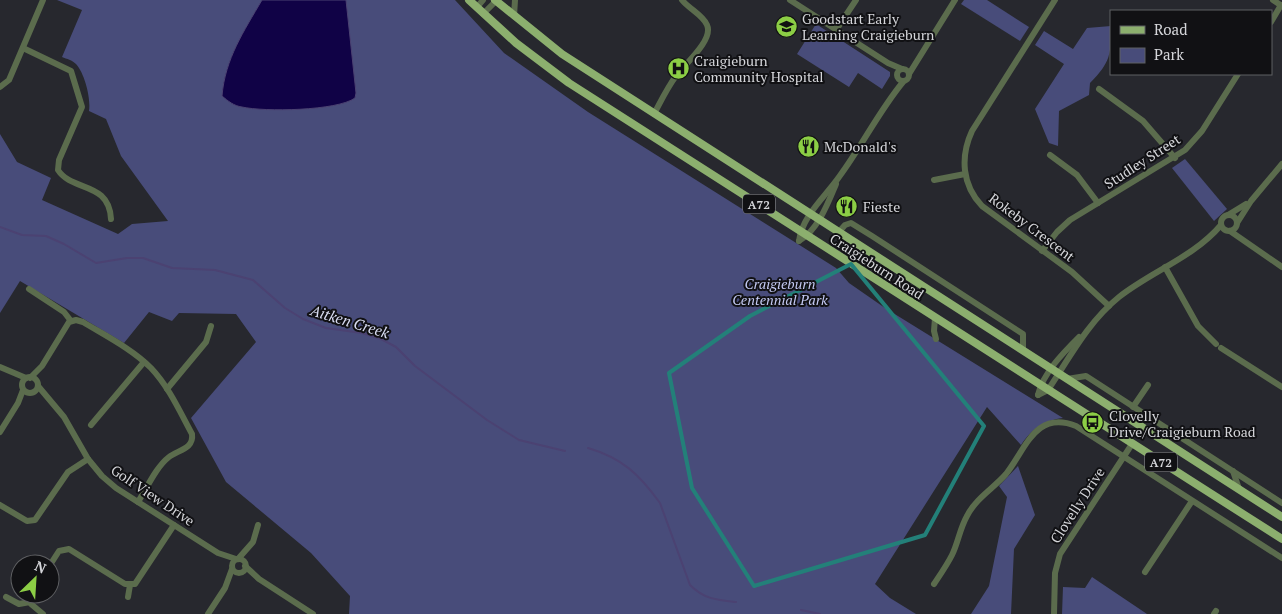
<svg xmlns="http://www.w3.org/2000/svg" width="1282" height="614" font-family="'PT Serif',serif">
	<rect width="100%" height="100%" fill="#27282e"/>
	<g fill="#484c7a">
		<path d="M57,0H455L504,53L588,112L836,268L849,283L885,308L1063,418C1042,421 1032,429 1021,445L987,407L875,584L890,598L916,614H349L350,596L311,553L226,482L191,418L256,342L236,314L179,313L172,321L149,312L124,343L20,281L0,313V134L17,162L51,178L42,200L118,234L132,224L168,221L121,156L106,119L89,111C91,99 85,74 76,64C72,60 67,59 62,57L82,10Z"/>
		<path d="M964,0H987L1029,27L1020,41L961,4Z"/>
		<path d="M816,24L890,72V76L882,89L858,73L849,87L797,54Z"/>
		<path d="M1111,26C1111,54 1111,62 1090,83L1089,95L1059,111L1058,146L1049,143L1035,109L1064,64L1035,45L1044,31L1073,49L1087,28Z"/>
		<path d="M1185,159L1227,209L1214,221L1172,168Z"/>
		<path d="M1018,466L1035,515L1014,549L1011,614H971L989,586L1007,497L999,486Z"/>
		<path d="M1092,577L1147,614H1062L1063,587L1085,588Z"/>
	</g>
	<path fill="#100246" stroke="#4b4272" d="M262,0H346L356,93L355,98C337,111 264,112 242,107C234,106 228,101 222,96C225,59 244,31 262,0Z"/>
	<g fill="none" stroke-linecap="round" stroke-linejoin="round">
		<g stroke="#4b4272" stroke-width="2">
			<path d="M0,227L22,235L46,236L64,244L96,263L127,258H143L172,268L215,270L253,280L285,308L303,319L326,328L362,333L381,339L396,347L415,366L487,420L519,440L565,451"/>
			<path d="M588,448C622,458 639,474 660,503L690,585C704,599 716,600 736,602"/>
			<path d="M801,610L820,614"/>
		</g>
		<g stroke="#5b6c4d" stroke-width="6">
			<path d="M790,0L888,63L902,69"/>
			<path d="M1055,0L972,131C960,157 962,185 982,206L1072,272L1109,306"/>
			<path d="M1273,0L1282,6"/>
			<path d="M477,7L483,0"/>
			<path d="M483,14L497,0"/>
			<path d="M514,16L515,0"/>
			<path d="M1271,22L1281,5"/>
			<path d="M836,30L856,0"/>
			<path d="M23,48L71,71L82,107L59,160L58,170C72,192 109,181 111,219"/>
			<circle cx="903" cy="75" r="6"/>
			<path d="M909,74L955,0"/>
			<path d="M0,87L9,80L43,0"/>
			<path d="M1099,89L1143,121L1175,158"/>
			<path d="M654,114C661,101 667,88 676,76C684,65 714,40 707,25C703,15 689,9 682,0"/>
			<path d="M1050,155L1077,175L1098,203"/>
			<path d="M934,180L965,174"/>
			<path d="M1228,215L1246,204"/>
			<circle cx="1229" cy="223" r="8"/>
			<path d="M1237,223L1251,201L1282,164"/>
			<path d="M1230,231L1282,267"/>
			<path d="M838,233L845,225L851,223L872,236L1023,334V351"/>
			<path d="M799,241C802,216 825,197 839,177C862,146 879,111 903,82"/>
			<path d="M799,241C818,230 828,203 836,184"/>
			<path d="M1042,251L1057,232L1070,220L1185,150L1202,131L1238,74"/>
			<path d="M1165,267L1198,326L1216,344"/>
			<path d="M29,289L64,312L71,321"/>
			<path d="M935,318L934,331L936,339"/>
			<path d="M1221,348L1282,387"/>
			<path d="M0,367L26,378"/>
			<circle cx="30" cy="385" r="8"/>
			<path d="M30,378L42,366L69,322L76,320L83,322C106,336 132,349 151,368C169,387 180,412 192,434C194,449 178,450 169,457C156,467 147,488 138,502"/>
			<path d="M1067,379L1086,376L1282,503"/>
			<path d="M38,386L64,417L88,459L102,476L116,488L218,553L236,559"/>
			<path d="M167,389L206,342L211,326"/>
			<path d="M1038,395L1048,390C1070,357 1088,322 1119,297C1152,271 1194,257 1221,225"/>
			<path d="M1038,395C1043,373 1063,353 1079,337"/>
			<path d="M1133,407L1148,385"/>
			<path d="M91,425L144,362"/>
			<path d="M0,432L18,403L23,390"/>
			<path d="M1233,471L1239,489"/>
			<path d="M0,505L27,521L35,520L68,472L88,459"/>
			<path d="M238,559L253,542L258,525"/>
			<circle cx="239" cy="566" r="7"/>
			<path d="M50,565L59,551L69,549L125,584H135L174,525"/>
			<path d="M245,566L259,579L313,614"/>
			<path d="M1145,572L1192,501"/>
			<path d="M934,584C940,575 947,565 952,555C958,543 960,528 967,516C976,498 994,488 1006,474C1026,449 1035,410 1076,426L1282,558"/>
			<path d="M32,594L31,604L43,614"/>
			<path d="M6,597L19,604L30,602"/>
			<path d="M128,597L130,585"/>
			<path d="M208,614L225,588L232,569"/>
			<path d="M1054,614L1055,573L1060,554L1132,444"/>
			<path d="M1214,614L1216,611"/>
		</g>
		<g stroke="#8caf6e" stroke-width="8">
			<path d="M469,0L516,43L569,83L1282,539"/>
			<path d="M495,0L562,54L1282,517"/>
		</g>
	</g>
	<path fill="none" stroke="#238079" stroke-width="4" stroke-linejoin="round" d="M851,264L984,426L925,535L754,586L692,488L669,373L750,316Z"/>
	<defs>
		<symbol id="school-disc" viewBox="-11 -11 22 22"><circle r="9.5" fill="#8cce45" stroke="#111114"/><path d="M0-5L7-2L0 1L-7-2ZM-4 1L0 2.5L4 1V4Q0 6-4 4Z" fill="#111"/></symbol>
		<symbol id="hospital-disc" viewBox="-11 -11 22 22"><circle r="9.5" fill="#8cce45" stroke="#111114"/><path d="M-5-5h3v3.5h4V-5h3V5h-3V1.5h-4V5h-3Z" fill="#111"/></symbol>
		<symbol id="restaurant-disc" viewBox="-11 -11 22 22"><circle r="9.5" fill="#8cce45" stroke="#111114"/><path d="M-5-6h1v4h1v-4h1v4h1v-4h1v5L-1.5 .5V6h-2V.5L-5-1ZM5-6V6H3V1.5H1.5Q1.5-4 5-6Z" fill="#111"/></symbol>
		<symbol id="bus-disc" viewBox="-11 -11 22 22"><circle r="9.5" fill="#8cce45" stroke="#111114"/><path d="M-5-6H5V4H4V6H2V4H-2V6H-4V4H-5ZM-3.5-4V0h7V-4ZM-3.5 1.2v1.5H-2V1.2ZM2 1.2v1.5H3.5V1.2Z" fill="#111"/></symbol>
	</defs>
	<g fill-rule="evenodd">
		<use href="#school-disc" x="774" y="14" width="25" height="25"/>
		<use href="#hospital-disc" x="666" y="56" width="25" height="25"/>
		<use href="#restaurant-disc" x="796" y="134" width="25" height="25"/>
		<use href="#restaurant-disc" x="834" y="194" width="25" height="25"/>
		<use href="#bus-disc" x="1080" y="410" width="25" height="25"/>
	</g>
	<g text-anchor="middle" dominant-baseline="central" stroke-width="4" stroke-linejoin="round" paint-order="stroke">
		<g fill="#111114" stroke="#9a9b9f" stroke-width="1">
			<rect x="743" y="194.5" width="32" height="19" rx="4"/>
			<rect x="1145" y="452.5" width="32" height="19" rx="4"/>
		</g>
		<g font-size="12" font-weight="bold" fill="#d5d6da">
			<text x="759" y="204">A72</text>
			<text x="1161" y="462">A72</text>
		</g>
		<g font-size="14" fill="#d5d6da" stroke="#111114" text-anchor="start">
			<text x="802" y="18">Goodstart Early<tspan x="802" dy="16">Learning Craigieburn</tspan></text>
			<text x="694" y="60">Craigieburn<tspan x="694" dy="16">Community Hospital</tspan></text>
			<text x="824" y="146">McDonald's</text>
			<text x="863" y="206">Fieste</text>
			<text x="1109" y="415">Clovelly<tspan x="1109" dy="16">Drive/Craigieburn Road</tspan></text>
		</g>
		<g font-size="14" fill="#d5d6da" stroke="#111114">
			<text transform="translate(1142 161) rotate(-33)">Studley Street</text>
			<text transform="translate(1032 227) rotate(37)">Rokeby Crescent</text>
			<text transform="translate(877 266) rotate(33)">Craigieburn Road</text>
			<text transform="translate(153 495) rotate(34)">Golf View Drive</text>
			<text transform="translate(1077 505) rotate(-57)">Clovelly Drive</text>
		</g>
		<g font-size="14" font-style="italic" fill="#c4caf3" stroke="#111114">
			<text x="780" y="283">Craigieburn<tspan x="780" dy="16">Centennial Park</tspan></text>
		</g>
		<g font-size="15" font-style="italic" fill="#d8dcf1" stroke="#111114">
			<text transform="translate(350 321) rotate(17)">Aitken Creek</text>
		</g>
	</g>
	<rect x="1110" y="10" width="162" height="65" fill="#111114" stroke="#5f6063"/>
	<rect x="1120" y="26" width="25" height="8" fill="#8caf6e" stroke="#5f6063"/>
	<text x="1154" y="35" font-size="15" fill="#d5d6da">Road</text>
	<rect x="1120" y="48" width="25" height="15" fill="#484c7a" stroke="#5f6063"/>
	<text x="1154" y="60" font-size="15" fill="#d5d6da">Park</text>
	<g transform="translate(35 579) rotate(25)"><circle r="24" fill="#111114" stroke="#5f6063"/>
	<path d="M0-4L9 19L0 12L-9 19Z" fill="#8cce45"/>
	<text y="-8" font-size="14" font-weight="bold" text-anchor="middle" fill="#d5d6da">N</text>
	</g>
</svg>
